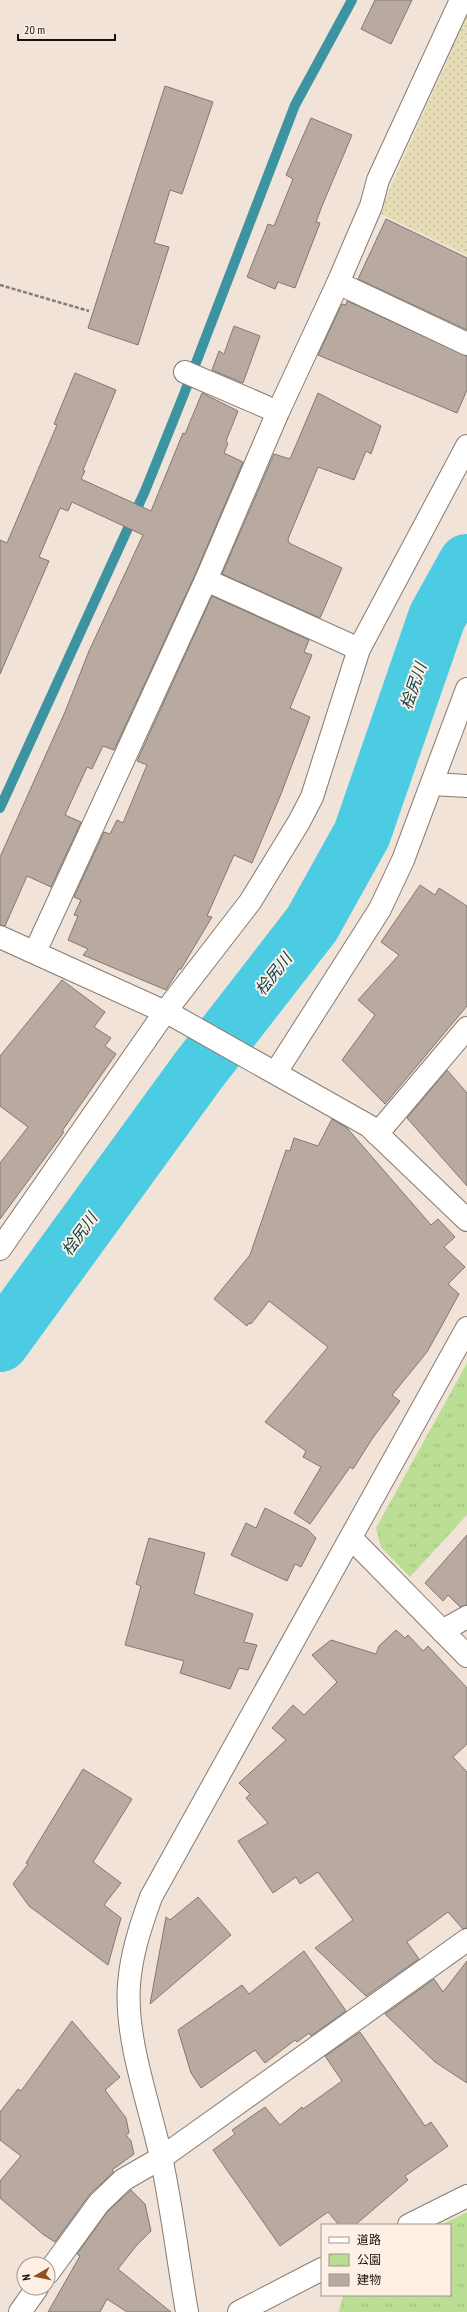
<svg xmlns="http://www.w3.org/2000/svg" width="467" height="2312" font-family="'PT Sans Narrow','Noto Sans JP',sans-serif">
	<defs>
		<pattern id="sand-dots" width="8" height="8" patternUnits="userSpaceOnUse"><rect width="8" height="8" fill="#e6ddb7"/><path d="M2 2h.1M6 6h.1" fill="none" stroke="#c5bd9c" stroke-width="1.8" stroke-linecap="round"/></pattern>
		<pattern id="park-tufts" width="24" height="20" patternUnits="userSpaceOnUse"><rect width="24" height="20" fill="#badf94"/><path d="M3 7l-1-3M5 7V3M7 7l1-3M15 17l-1-3M17 17v-4M19 17l1-3" fill="none" stroke="#9fbe7e"/></pattern>
	</defs>
	<rect width="100%" height="100%" fill="#f1e3d8"/>
	<path fill="url(#sand-dots)" d="M467,16V255L379,213Z"/>
	<g fill="url(#park-tufts)">
		<path d="M467,1363V1515L410,1577L381,1547L376,1528Z"/>
		<path d="M467,2212V2312H339L343,2295H450V2225H441Z"/>
	</g>
	<g fill="none" stroke-linecap="round" stroke-linejoin="round">
		<path stroke="#3c94a3" stroke-width="10" d="M0,808L145,491L184,394L295,105L352,0"/>
		<path stroke="#4ccce2" stroke-width="58" d="M0,1343L198,1071L312,924L362,834L437,617L467,563"/>
	</g>
	<g fill="#b8aaa0" stroke="#84786e">
		<path d="M375,0H412L391,44L361,29Z"/>
		<path d="M165,86L213,102L182,194L170,190L154,243L169,247L138,345L88,328Z"/>
		<path d="M311,118L352,135L322,206L316,222L320,223L295,288L278,282L275,289L247,277L268,224L274,226L293,179L286,175Z"/>
		<path d="M386,219L467,258V330L358,279Z"/>
		<path d="M347,301L467,356V390L457,413L318,355L342,304L346,305Z"/>
		<path d="M234,326L260,336L243,383L212,370L219,351L224,354Z"/>
		<path d="M75,373L116,390L83,470L85,471L81,479L151,511L183,433L185,434L202,393L238,411L226,441L228,443L224,453L243,462L195,575L114,750L103,746L92,769L87,767L65,815L81,822L51,887L27,876L5,926L0,925V857L65,712L89,651L143,535L72,502L68,511L60,508L39,557L49,561L0,674V540L7,543L57,425L54,424Z"/>
		<path d="M318,393L381,426L371,454L366,451L354,480L318,467L288,539L289,543L342,568L320,618L222,574L274,454L290,459Z"/>
		<path d="M212,596L309,640L304,652L312,655L290,708L310,717L281,794L252,863L234,855L207,916L212,917L181,969H179L166,990L83,955L88,949L68,940L78,916L74,915L81,900L74,897L104,832L110,834L117,820L123,823L147,765L137,761Z"/>
		<path d="M420,885L435,895L439,888L467,906V1006L385,1104L342,1060L375,1015L358,1000L399,955L381,942Z"/>
		<path d="M62,980L105,1012L94,1027L111,1038L105,1046L116,1054L62,1131L64,1132L0,1219V1163L28,1127L0,1106V1056Z"/>
		<path d="M447,1070L467,1093V1186L407,1118Z"/>
		<path d="M332,1119L347,1128L431,1225L438,1219L455,1237L444,1247L465,1267L448,1284L459,1294L441,1327L427,1352L392,1395L400,1401L372,1439L353,1469L350,1467L310,1524L294,1513L321,1467L303,1457L306,1451L265,1422L328,1347L269,1301L251,1324L249,1323L247,1326L214,1299L250,1255L286,1150L290,1151L294,1138L318,1146Z"/>
		<path d="M265,1508L308,1530L316,1538L301,1567L295,1564L287,1581L231,1555L246,1523L256,1528Z"/>
		<path d="M467,1535V1605L460,1607L448,1595L443,1601L425,1583Z"/>
		<path d="M149,1538L205,1553L194,1594L253,1614L244,1642L257,1645L248,1670L239,1668L230,1689L180,1673L184,1661L125,1645L141,1586L136,1584Z"/>
		<path d="M396,1630L405,1638L408,1635L423,1651L428,1646L467,1688V1744L453,1757L467,1772V1928L463,1929L448,1912L407,1942L419,1959L366,1996L315,1948L353,1920L318,1872L300,1884L296,1877L273,1893L238,1841L268,1823L246,1798L250,1794L239,1783L286,1740L272,1728L293,1705L304,1715L337,1682L312,1655L331,1640L376,1654L379,1646Z"/>
		<path d="M83,1769L132,1799L93,1862L121,1883L104,1905L121,1918L108,1965L29,1906L13,1884L28,1864L26,1863Z"/>
		<path d="M198,1897L231,1935L150,2004L166,1917L170,1920Z"/>
		<path d="M304,1951L346,2011L311,2036L309,2033L297,2042L295,2040L265,2063L255,2050L201,2088L191,2073L178,2030L242,1985L249,1994Z"/>
		<path d="M467,1961V2083L435,2062L385,2014L434,1979L443,1992Z"/>
		<path d="M72,2021L120,2077L105,2090L126,2118L129,2133L126,2135L131,2141L134,2154L112,2170L114,2172L90,2194L55,2242L44,2235L0,2198V2181L21,2156L0,2140V2112L18,2089L21,2091Z"/>
		<path d="M360,2032L425,2126L431,2122L448,2146L405,2176L408,2180L355,2225H339L328,2212L280,2246L213,2150L235,2134L232,2130L265,2107L280,2125L302,2107L303,2109L342,2081L325,2056Z"/>
		<path d="M131,2190L145,2204L151,2231L136,2246L118,2269L171,2312H127L107,2299L100,2312H48L80,2256L77,2254L108,2211Z"/>
	</g>
	<g fill="none" stroke-linecap="round" stroke-linejoin="round">
		<defs>
			<g id="minor">
				<path d="M338,283L371,206L378,180L461,0"/>
				<path d="M185,372L278,412"/>
				<path d="M206,580L278,412L338,283L467,344"/>
				<path d="M432,784L467,786"/>
				<path d="M0,937L174,1016L369,1126L467,1220"/>
				<path d="M35,952L206,580L359,649"/>
				<path d="M276,1072L380,909L403,860L467,689"/>
				<path d="M377,1134L467,1028"/>
				<path d="M0,1249L165,1012L250,902L299,822L312,797L359,649L467,446"/>
				<path d="M351,1538L467,1656"/>
				<path d="M442,1631L467,1617"/>
				<path d="M409,2225L467,2196"/>
				<path d="M48,2273L99,2203L123,2180L161,2158L467,1940"/>
				<path d="M20,2312L37,2288"/>
				<path d="M187,2312C178,2260 172,2208 161,2157C149,2103 125,2039 129,1985C131,1954 141,1925 151,1897L467,1328"/>
				<path d="M239,2312L322,2269"/>
			</g>
		</defs>
		<use href="#minor" stroke="#877a70" stroke-width="24"/>
		<path stroke="#867c75" stroke-width="2.5" stroke-dasharray="4 2" stroke-linecap="butt" d="M0,285L89,311"/>
		<use href="#minor" stroke="#fff" stroke-width="22"/>
	</g>
	<g text-anchor="middle" dominant-baseline="central" stroke-width="4" stroke-linejoin="round" paint-order="stroke">
		<g font-size="16" font-style="italic" fill="#0b454e" stroke="#fff0e5">
			<text transform="translate(413 686) rotate(-71)">桧尻川</text>
			<text transform="translate(273 974) rotate(-52)">桧尻川</text>
			<text transform="translate(79 1234) rotate(-54)">桧尻川</text>
		</g>
	</g>
	<rect x="321" y="2224" width="130" height="72" fill="#fff0e5" stroke="#a2978f"/>
	<rect x="329" y="2237" width="20" height="6" fill="#ffffff" stroke="#a2978f"/>
	<text x="357" y="2244" font-size="12" fill="#17120f">道路</text>
	<rect x="329" y="2254" width="20" height="12" fill="url(#park-tufts)" stroke="#a2978f"/>
	<text x="357" y="2264" font-size="12" fill="#17120f">公園</text>
	<rect x="329" y="2274" width="20" height="12" fill="#b8aaa0" stroke="#a2978f"/>
	<text x="357" y="2284" font-size="12" fill="#17120f">建物</text>
	<g transform="translate(36 2276) rotate(261)"><circle r="19" fill="#fff0e5" stroke="#a2978f"/>
	<path d="M0-3L7 15L0 10L-7 15Z" fill="#935020"/>
	<text y="-6" font-size="11" font-weight="bold" text-anchor="middle" fill="#17120f">N</text>
	</g>
	<path d="M18 34v6h97v-6" fill="none" stroke="#17120f" stroke-width="2"/>
	<text x="24" y="34" font-size="12" fill="#17120f" stroke="#fff0e5" stroke-width="3" paint-order="stroke">20 m</text>
</svg>
